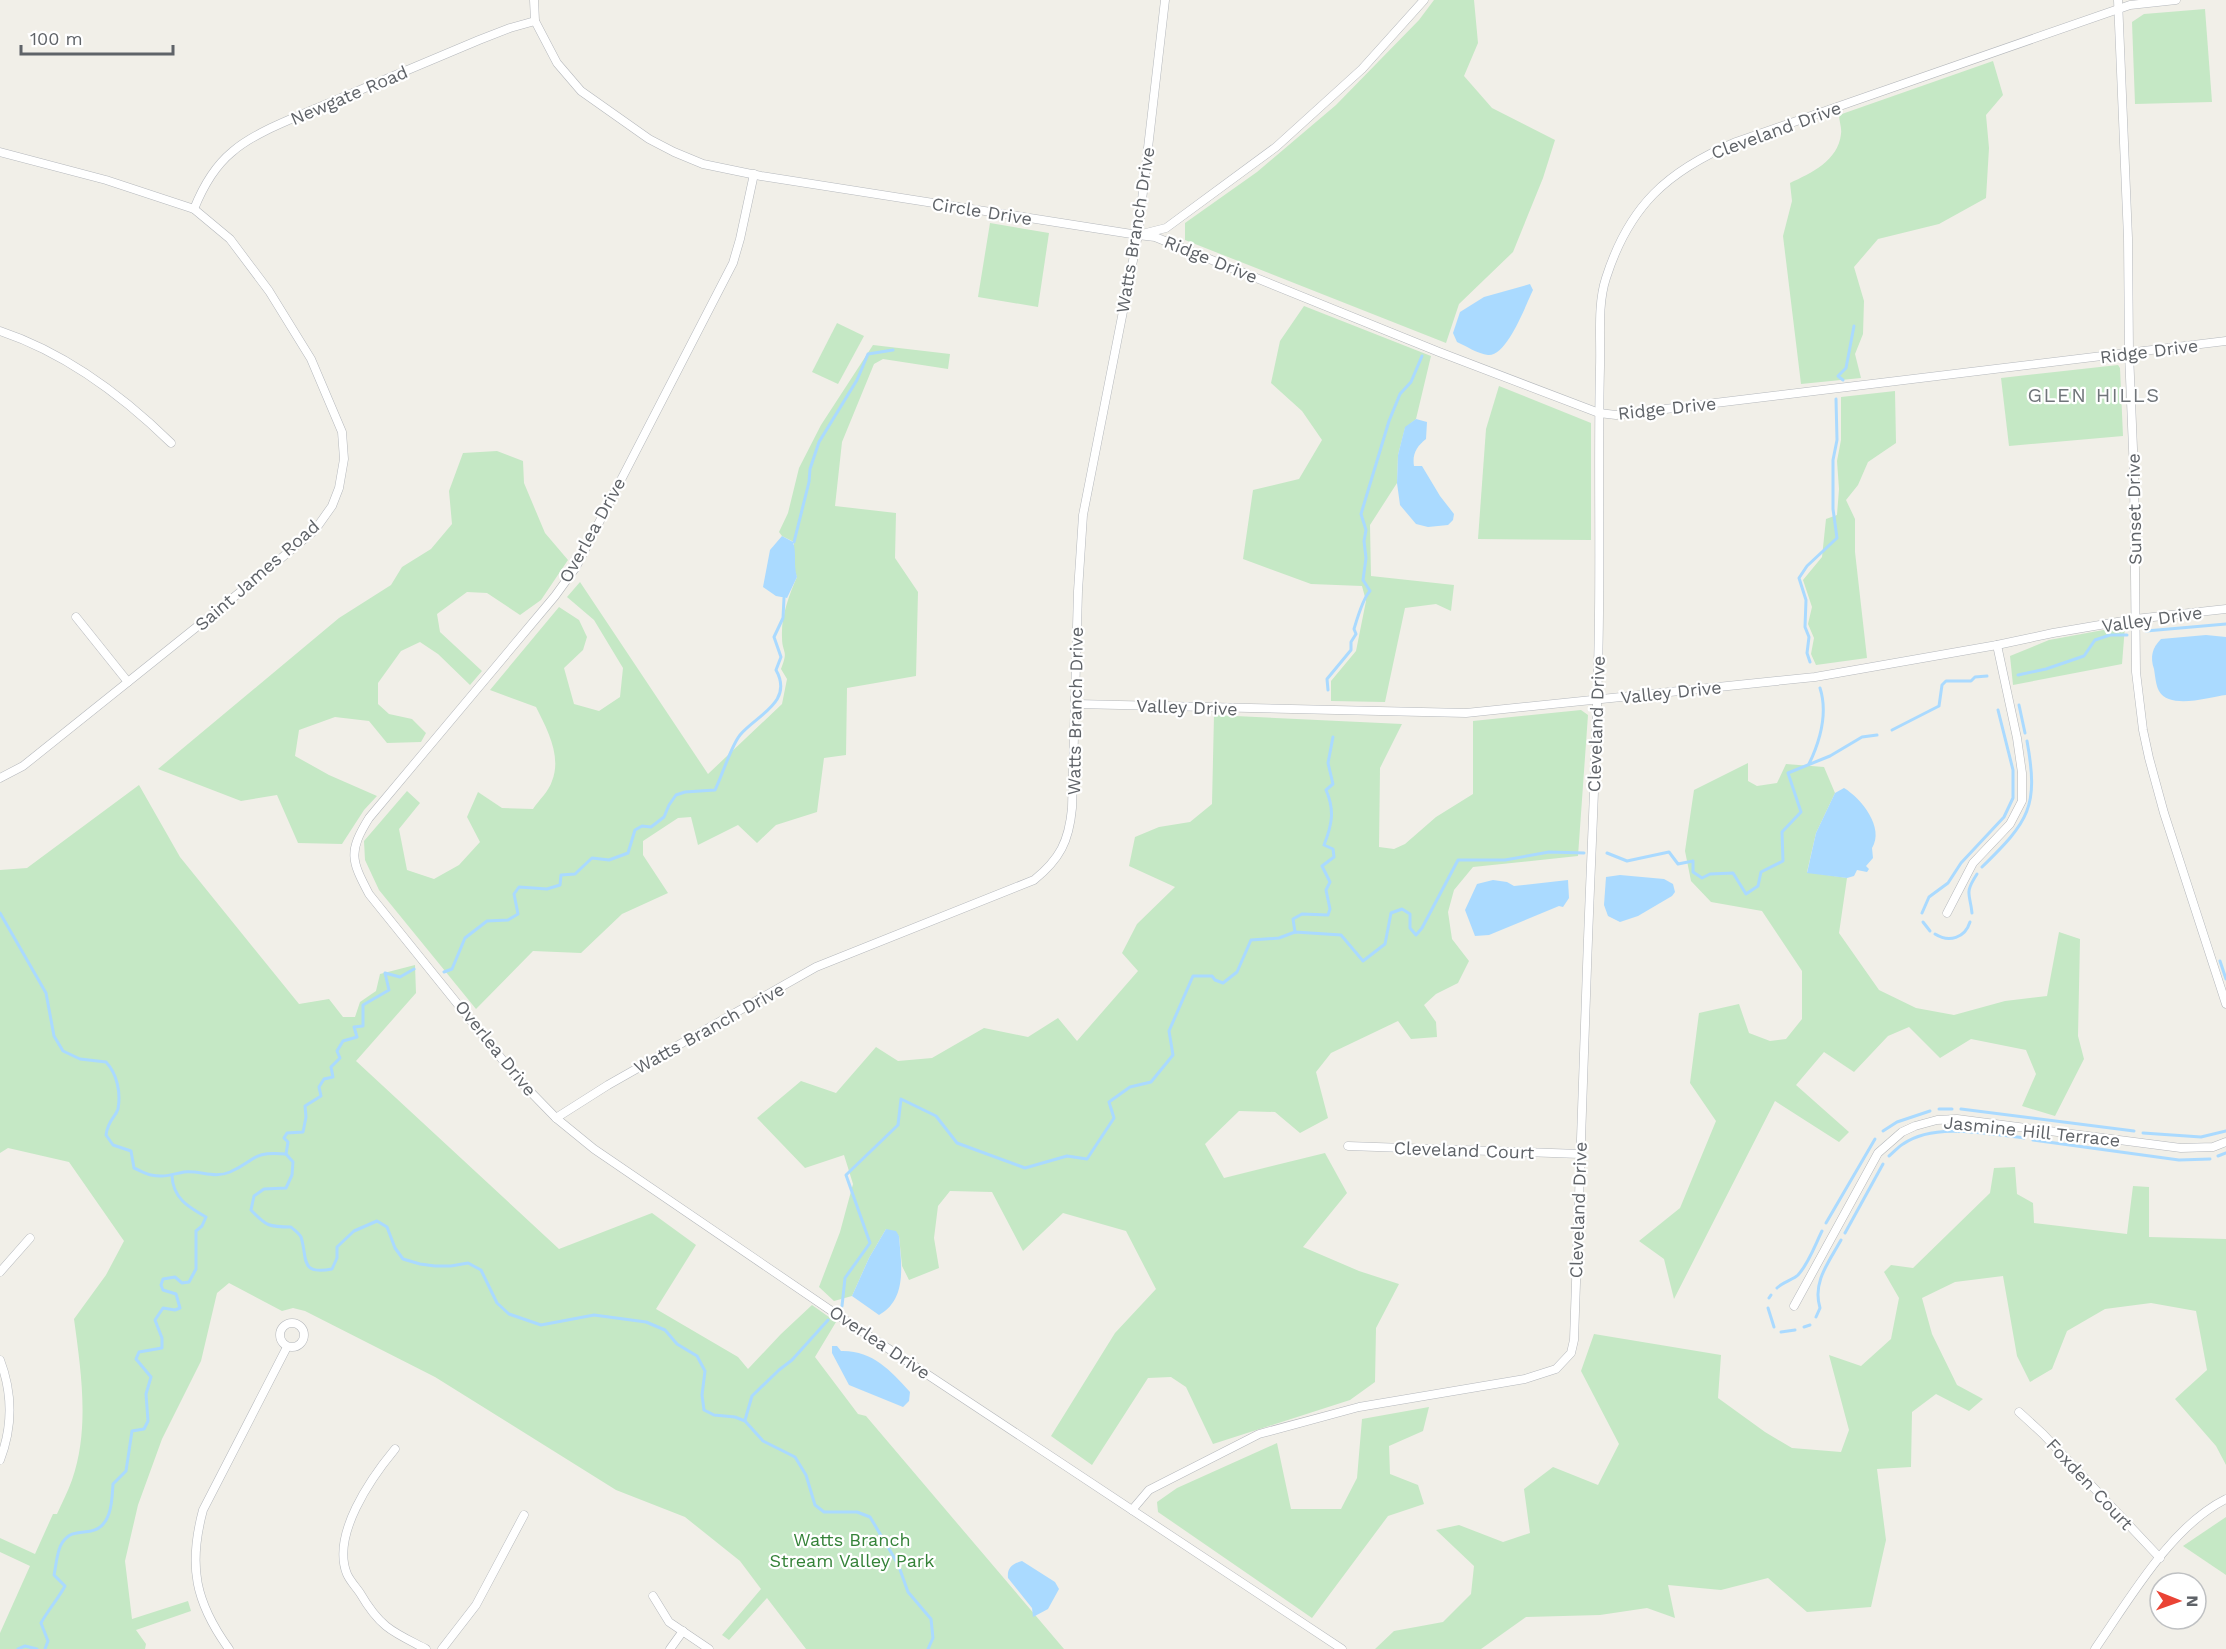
<svg xmlns="http://www.w3.org/2000/svg" width="2226" height="1649" font-family="'Work Sans',sans-serif">
	<rect width="100%" height="100%" fill="#f1efe8"/>
	<g fill="#c5e8c5">
		<path d="M1434,0H1474L1478,43L1464,76L1492,108L1555,140L1543,178L1513,252L1459,304L1446,343L1185,240V223L1257,172L1336,105L1419,20Z"/>
		<path d="M2205,9L2212,102L2135,104L2132,22L2144,14Z"/>
		<path d="M1993,61L2003,95L1986,115L1989,148L1986,198L1939,224L1878,239L1854,267L1864,301L1863,334L1855,354L1861,378L1801,384L1783,236L1792,201L1790,183C1811,173 1838,161 1841,134C1842,128 1839,121 1839,115Z"/>
		<path d="M990,223L1049,233L1038,307L978,297Z"/>
		<path d="M1304,306L1431,356L1416,419L1405,428L1398,455L1397,483L1370,525L1371,576L1454,585L1451,611L1436,604L1405,608L1385,702L1331,701V681L1356,651L1366,601L1362,586L1311,584L1243,559L1253,490L1299,479L1322,440L1302,411L1271,383L1280,341Z"/>
		<path d="M837,323L864,336L838,384L812,372Z"/>
		<path d="M873,345L950,354L948,369L883,359L874,364L842,442L835,506L896,513L895,558L918,592L916,676L847,688L846,755L824,758L817,812L776,825L757,843L738,825L698,845L691,817L678,818L643,841V855L668,893L622,914L581,953L533,951L476,1009L379,890L365,860L364,841L407,791L420,803L399,829L407,870L434,879L459,865L480,842L467,817L478,792L502,808L533,809C539,800 549,791 552,781C562,756 547,729 536,707L490,690L559,607L579,620L587,637L583,650L564,668L574,704L599,711L620,697L623,668L594,620L567,597L580,582L708,774L782,704L787,679L781,669C789,649 782,654 782,637C781,617 789,595 797,577L794,569V542L782,536L779,532L788,513L799,468L821,425Z"/>
		<path d="M2118,365L2120,368L2123,436L2009,446L2001,378Z"/>
		<path d="M1499,386L1591,423V540L1478,539L1486,429Z"/>
		<path d="M1895,391L1896,443L1868,462L1858,485L1846,500L1855,519V552L1867,658L1816,665L1811,654L1814,638L1808,624L1812,607L1803,580L1822,557L1826,519L1837,515L1839,489L1837,461L1841,440V397Z"/>
		<path d="M497,451L523,461L524,483L545,533L568,560L541,600L520,615L487,593L467,592L437,614L440,632L482,671L470,685L438,654L420,642L401,651L378,683V704L389,714L412,719L426,733L421,742L387,743L369,721L335,717L299,730L295,756L329,775L377,796L364,810L342,844L298,843L277,795L241,801L158,769L339,618L391,585L402,567L431,549L452,524L449,491L463,453Z"/>
		<path d="M2125,626L2122,664L2013,685L2010,656L2049,640Z"/>
		<path d="M1581,710L1588,715L1578,856L1473,867L1454,890L1448,912L1452,939L1469,961L1458,983L1436,994L1424,1005L1436,1022L1437,1037L1411,1039L1398,1021L1331,1053L1316,1072L1328,1118L1300,1133L1275,1112L1239,1111L1205,1144L1224,1178L1325,1153L1347,1193L1303,1247L1359,1271L1399,1284L1376,1328L1375,1382L1350,1400L1213,1444L1186,1387L1171,1377L1148,1378L1092,1465L1051,1436L1115,1333L1156,1289L1126,1231L1063,1213L1023,1251L992,1192L950,1191L938,1206L934,1238L939,1268L909,1280L902,1266L899,1236L886,1229L869,1258L852,1296L834,1301L819,1287L840,1232L853,1184L844,1155L805,1168L757,1118L801,1081L836,1093L876,1047L898,1061L932,1058L984,1028L1028,1037L1058,1018L1077,1041L1138,971L1122,953L1137,924L1175,887L1129,866L1135,837L1159,827L1190,822L1212,804L1214,715L1402,724L1380,768L1379,847L1394,849L1405,844L1436,817L1473,794V721Z"/>
		<path d="M1748,763V781L1757,786L1777,783L1786,764L1824,767L1835,793L1816,833L1807,872L1847,878L1839,933L1879,990L1916,1008L1954,1015L2005,1001L2047,996L2059,932L2080,939L2078,1036L2084,1059L2055,1116L2022,1106L2036,1074L2026,1050L1971,1039L1940,1058L1909,1027L1888,1036L1854,1072L1824,1052L1796,1085L1849,1132L1839,1142L1775,1101L1674,1299L1664,1259L1639,1241L1680,1208L1716,1121L1690,1083L1699,1013L1739,1004L1749,1033L1770,1041L1786,1039L1802,1019V971L1762,911L1711,902L1691,881L1685,851L1694,790Z"/>
		<path d="M139,785L180,857L299,1004L329,999L343,1017H355L360,1002L376,991L380,974L415,965L416,993L356,1061L559,1249L652,1213L696,1245L656,1309L738,1357L748,1369L781,1334L812,1305L836,1322L815,1357L858,1414L866,1416L1064,1649H806L767,1598L729,1640L722,1635L761,1589L740,1561L685,1517L616,1490L435,1377L305,1311L293,1308L282,1311L229,1283L217,1293L201,1361L162,1439L138,1505L125,1561L132,1619L188,1601L191,1611L136,1630L146,1644L145,1649H0V1633L30,1566L0,1552V1538L35,1554L53,1514H57C62,1503 68,1491 72,1480C90,1429 81,1371 74,1319L106,1275L124,1241L69,1162L8,1148L0,1153V870L27,868Z"/>
		<path d="M2015,1167L2017,1194L2033,1203L2034,1223L2127,1234L2133,1186L2149,1187V1237L2226,1239V1465L2216,1446L2175,1399L2207,1370L2196,1311L2151,1303L2105,1309L2067,1331L2052,1369L2030,1382L2017,1356L2003,1276L1955,1282L1922,1298L1932,1334L1957,1385L1983,1399L1969,1411L1936,1394L1912,1412L1911,1467L1877,1469L1886,1540L1871,1607L1807,1612L1768,1578L1721,1590L1668,1585L1675,1618L1647,1608L1600,1615L1526,1617L1481,1649H1375L1394,1631L1443,1622L1471,1594L1474,1566L1436,1530L1459,1525L1503,1542L1530,1533L1524,1489L1553,1467L1598,1485L1619,1444L1581,1371L1594,1334L1721,1355L1718,1398L1765,1432L1792,1448L1841,1452L1849,1430L1829,1355L1861,1366L1891,1339L1899,1298L1884,1272L1891,1265L1913,1268L1990,1193L1994,1168Z"/>
		<path d="M1429,1407L1423,1431L1389,1446L1390,1474L1418,1485L1424,1504L1388,1516L1312,1618L1158,1512L1157,1502L1177,1488L1277,1443L1291,1509H1341L1357,1478L1362,1419Z"/>
		<path d="M2226,1517V1575L2183,1546Z"/>
	</g>
	<g fill="#aadaff">
		<path d="M1530,284L1533,290C1526,304 1507,357 1488,355C1478,354 1466,346 1457,342L1453,333L1460,312L1484,297Z"/>
		<path d="M1416,419L1427,422L1426,439C1417,446 1412,454 1414,466H1422L1440,496L1454,514L1453,520L1448,525L1428,527L1416,524L1400,505L1397,483L1398,455L1405,427Z"/>
		<path d="M782,536L793,542C797,553 793,565 797,577L787,598L776,596L763,587L770,550Z"/>
		<path d="M2206,635L2226,637V695C2209,697 2170,710 2159,691C2156,686 2155,675 2154,669C2150,657 2152,648 2161,639Z"/>
		<path d="M1844,788C1861,798 1885,828 1872,848L1873,858L1866,866L1869,869L1867,872L1857,870L1854,876L1847,878L1807,873L1816,833L1835,793Z"/>
		<path d="M1620,875L1664,879L1673,884L1675,892L1672,896L1638,916L1620,922L1608,916L1604,905L1606,877Z"/>
		<path d="M1493,880L1507,882L1514,886L1568,880L1569,898L1563,907L1559,906L1489,935L1475,936L1465,910L1477,884Z"/>
		<path d="M886,1229L896,1231L899,1236C901,1263 908,1299 879,1315L852,1296L869,1258Z"/>
		<path d="M832,1346H837L841,1351C872,1350 890,1370 910,1392L909,1401L903,1407L849,1385L832,1353Z"/>
		<path d="M1022,1561L1055,1582L1059,1589L1048,1609L1033,1617L1032,1608L1008,1578C1007,1568 1012,1564 1022,1561Z"/>
	</g>
	<g fill="none" stroke-linecap="round" stroke-linejoin="round">
		<g stroke="#aadaff" stroke-width="3">
			<path d="M1843,380L1838,376L1846,368L1854,326"/>
			<path d="M794,542L809,482L810,469L819,442L857,380L868,354L893,350"/>
			<path d="M2146,631L2226,624"/>
			<path d="M1810,662L1807,653L1809,637L1805,627L1806,600L1799,578L1807,566L1837,538L1833,509V460L1837,440L1836,399"/>
			<path d="M2018,675L2046,669L2084,656L2095,640L2110,635H2127"/>
			<path d="M1328,690L1327,679L1351,650V642L1356,634L1354,629C1357,619 1363,598 1370,591L1363,580L1366,558L1364,541L1366,530L1361,514L1389,421L1400,394L1411,382L1422,356"/>
			<path d="M2019,705L2025,733"/>
			<path d="M1892,730L1939,706L1942,685L1946,681H1971L1975,677L1987,676"/>
			<path d="M1809,764C1820,741 1828,713 1820,688"/>
			<path d="M1607,853L1627,861L1669,852L1678,864L1693,861V872L1702,878L1710,874L1733,873L1746,894L1758,886L1761,872L1783,861L1782,832L1801,812L1788,773L1830,756L1862,737L1877,735"/>
			<path d="M1982,867C2029,821 2039,807 2027,741"/>
			<path d="M0,913L46,993L54,1036L63,1051L80,1059L106,1062C117,1074 121,1092 118,1109C115,1118 108,1120 106,1135L113,1145L131,1151L134,1168C139,1170 146,1174 151,1175C164,1178 173,1174 184,1172C200,1170 214,1179 230,1172C257,1160 251,1151 286,1154L293,1162L292,1175L286,1188L264,1189L254,1196L251,1210C266,1226 269,1227 291,1227C294,1230 299,1233 301,1237C308,1259 299,1275 332,1269L337,1258V1247L354,1231L377,1221L387,1227L395,1248L403,1259L420,1264L435,1266H451L468,1263L481,1270L497,1303L509,1314L541,1325L594,1315L646,1322L665,1330L677,1344L697,1356L705,1371L702,1395L704,1410L714,1415L735,1417L745,1421L763,1441L795,1457L806,1475L815,1505L824,1512H857L870,1517L898,1564L908,1592L931,1619L933,1638L928,1649"/>
			<path d="M1922,913L1929,897L1948,883L1961,863L2004,817L2013,798V770L1998,710"/>
			<path d="M1972,913C1970,893 1964,894 1977,874"/>
			<path d="M1923,922L1930,931"/>
			<path d="M1295,932L1293,919L1302,914L1328,915L1330,909L1326,890L1330,882L1322,866L1334,857L1333,849L1324,845C1332,825 1335,810 1326,790L1333,784L1328,763L1333,737"/>
			<path d="M1935,934C1949,943 1965,938 1970,922"/>
			<path d="M2220,961L2226,979"/>
			<path d="M444,972L452,969L465,938L487,921L508,920L518,914L514,894L519,887L547,889L560,885L561,875L575,874L592,858L609,860L628,853L635,830L642,826L651,827L664,817L669,805L676,795L685,792L715,790C722,776 731,746 740,735C757,715 794,702 776,670L781,657L774,637L783,618L784,598"/>
			<path d="M1939,1109H1952"/>
			<path d="M1961,1109L2134,1131"/>
			<path d="M1883,1131L1897,1122L1930,1111"/>
			<path d="M2143,1133L2201,1137L2226,1131"/>
			<path d="M2033,1140L2179,1160L2210,1159"/>
			<path d="M286,1154L288,1142L284,1138L287,1133L303,1132L306,1117L305,1106L321,1096L319,1087L324,1079L333,1077L331,1067L340,1058L337,1051L343,1041L357,1037L354,1027L363,1026V1005L389,990L385,973L400,977L414,969"/>
			<path d="M1889,1156C1894,1152 1898,1147 1903,1144C1934,1122 1989,1134 2024,1138"/>
			<path d="M2218,1156L2226,1153"/>
			<path d="M1826,1223L1875,1139"/>
			<path d="M1845,1233L1883,1164"/>
			<path d="M1777,1288C1784,1281 1793,1280 1798,1275C1809,1263 1815,1245 1822,1231"/>
			<path d="M1769,1298L1771,1295"/>
			<path d="M842,1306L845,1278L870,1243L846,1175L898,1125L901,1099L936,1116L957,1143L1025,1168L1067,1156L1087,1159L1114,1118L1109,1102L1130,1087L1151,1082L1173,1055L1169,1031L1193,976H1212L1215,980L1223,983L1237,972L1251,940L1279,938L1295,932L1341,935L1363,961L1385,944L1391,913L1402,909L1410,914V928L1416,935L1422,928L1458,860H1505L1549,852L1584,853"/>
			<path d="M1768,1308L1774,1327"/>
			<path d="M1816,1317L1820,1308C1812,1282 1829,1262 1841,1240"/>
			<path d="M1804,1327L1810,1325"/>
			<path d="M1781,1332L1795,1330"/>
			<path d="M745,1420L752,1396L779,1370L792,1360L828,1320"/>
			<path d="M18,1649L25,1646L37,1649"/>
			<path d="M45,1649L48,1641L41,1623C48,1610 58,1599 65,1586L54,1575C56,1566 57,1550 62,1543C70,1531 79,1533 91,1531C112,1527 112,1500 113,1484L126,1471L132,1431L144,1429L148,1421L146,1394L151,1377L136,1359L139,1352L162,1348V1338L155,1320L163,1308L175,1310L180,1308L176,1294L163,1290L161,1285L163,1279L175,1277L182,1283L189,1282L196,1269V1231L202,1226L206,1217C188,1207 173,1198 172,1176"/>
		</g>
		<defs>
			<g id="minor">
				<path d="M534,0L535,21L557,63L581,91L649,139L674,152L703,164L761,176L1138,235L1166,228L1276,147L1362,69L1424,0"/>
				<path d="M2118,0L2128,238L2129,353L2134,473L2136,672L2143,730L2149,758L2164,813L2226,1004"/>
				<path d="M0,152L106,180L194,209L230,239L269,291L311,359L342,432L344,459L339,488L332,506L315,530L244,589L23,766L0,778"/>
				<path d="M754,174L740,239L733,263L576,567L555,596L369,818C348,852 351,860 369,894L518,1079L556,1118L594,1149L833,1312L1342,1649"/>
				<path d="M194,209C202,189 215,166 232,152C255,132 294,118 322,106C375,84 427,62 479,40L510,28L535,21"/>
				<path d="M1138,235L1155,237L1439,352L1599,413L1616,415L2226,341"/>
				<path d="M0,331C66,353 122,395 171,443"/>
				<path d="M76,617L128,682"/>
				<path d="M1076,704L1466,713L1815,677L1997,645L2053,633L2135,619L2226,609"/>
				<path d="M1947,913L1973,863L2010,824L2022,801V773L2017,738L1997,645"/>
				<path d="M556,1118L608,1085L816,967L1034,880C1060,859 1069,841 1072,808L1078,591L1083,515L1138,235L1165,0"/>
				<path d="M1348,1146L1580,1154"/>
				<path d="M0,1272L30,1238"/>
				<path d="M1794,1306L1878,1153L1902,1132L1915,1126L1937,1120L1957,1119L2181,1148L2213,1147L2226,1142"/>
				<circle cx="292" cy="1335" r="12"/>
				<path d="M0,1360C13,1394 13,1426 0,1460"/>
				<path d="M2019,1412L2043,1434L2160,1558"/>
				<path d="M395,1449C371,1478 331,1535 347,1574C350,1581 356,1587 360,1593C367,1605 375,1617 386,1626C397,1635 413,1642 426,1649"/>
				<path d="M1132,1510L1149,1490L1259,1434L1359,1407L1525,1379L1556,1369L1571,1353L1574,1340C1579,1216 1582,1091 1587,967C1591,849 1598,731 1599,613C1600,531 1598,449 1600,367C1601,339 1597,305 1606,278C1629,206 1667,171 1736,142L2130,5L2176,0"/>
				<path d="M653,1596L669,1622L709,1649"/>
				<path d="M229,1649C195,1602 188,1566 203,1510L287,1347"/>
				<path d="M442,1649L476,1605L524,1515"/>
				<path d="M670,1649L683,1631"/>
				<path d="M2095,1649C2129,1600 2171,1526 2226,1499"/>
			</g>
		</defs>
		<use href="#minor" stroke="#b5b8bc" stroke-width="9"/>
		<use href="#minor" stroke="#fff" stroke-width="8"/>
	</g>
	<g text-anchor="middle" dominant-baseline="central" stroke-width="4.5" stroke-linejoin="round" paint-order="stroke">
		<g font-size="18" fill="#5f6368" stroke="#fff">
			<text transform="translate(349 95) rotate(-23)">Newgate Road</text>
			<text transform="translate(1776 130) rotate(-20)">Cleveland Drive</text>
			<text transform="translate(982 211) rotate(9)">Circle Drive</text>
			<text transform="translate(1135 230) rotate(-81)">Watts Branch Drive</text>
			<text transform="translate(1211 259) rotate(22)">Ridge Drive</text>
			<text transform="translate(2149 351) rotate(-7)">Ridge Drive</text>
			<text transform="translate(1667 408) rotate(-6)">Ridge Drive</text>
			<text transform="translate(2134 509) rotate(-91)">Sunset Drive</text>
			<text transform="translate(592 530) rotate(-61)">Overlea Drive</text>
			<text transform="translate(257 575) rotate(-41)">Saint James Road</text>
			<text transform="translate(2152 619) rotate(-8)">Valley Drive</text>
			<text transform="translate(1671 692) rotate(-6)">Valley Drive</text>
			<text transform="translate(1187 707) rotate(2)">Valley Drive</text>
			<text transform="translate(1075 711) rotate(-89)">Watts Branch Drive</text>
			<text transform="translate(1596 724) rotate(-88)">Cleveland Drive</text>
			<text transform="translate(709 1028) rotate(-29)">Watts Branch Drive</text>
			<text transform="translate(496 1048) rotate(51)">Overlea Drive</text>
			<text transform="translate(2032 1131) rotate(6)">Jasmine Hill Terrace</text>
			<text transform="translate(1464 1150) rotate(2)">Cleveland Court</text>
			<text transform="translate(1578 1210) rotate(-88)">Cleveland Drive</text>
			<text transform="translate(880 1342) rotate(34)">Overlea Drive</text>
			<text transform="translate(2090 1484) rotate(47)">Foxden Court</text>
		</g>
		<g font-size="18" fill="#348238" stroke="#fff">
			<text x="852" y="1539">Watts Branch<tspan x="852" dy="21">Stream Valley Park</tspan></text>
		</g>
		<g font-size="20" letter-spacing="1.5" fill="#70757a" stroke="#fff">
			<text x="2094" y="395">GLEN HILLS</text>
		</g>
	</g>
	<g transform="translate(2178 1601) rotate(91)"><circle r="28" fill="#ffffff" stroke="#bfc1c3" stroke-width="1.5"/>
	<path d="M0-4.5L10 22L0 15L-10 22Z" fill="#ea4335"/>
	<text y="-9" font-size="16" font-weight="bold" text-anchor="middle" fill="#5f6368">N</text>
	</g>
	<path d="M21 45v9h152v-9" fill="none" stroke="#5f6368" stroke-width="3"/>
	<text x="30" y="45" font-size="18" fill="#5f6368" stroke="#ffffff" stroke-width="4.5" paint-order="stroke">100 m</text>
</svg>
